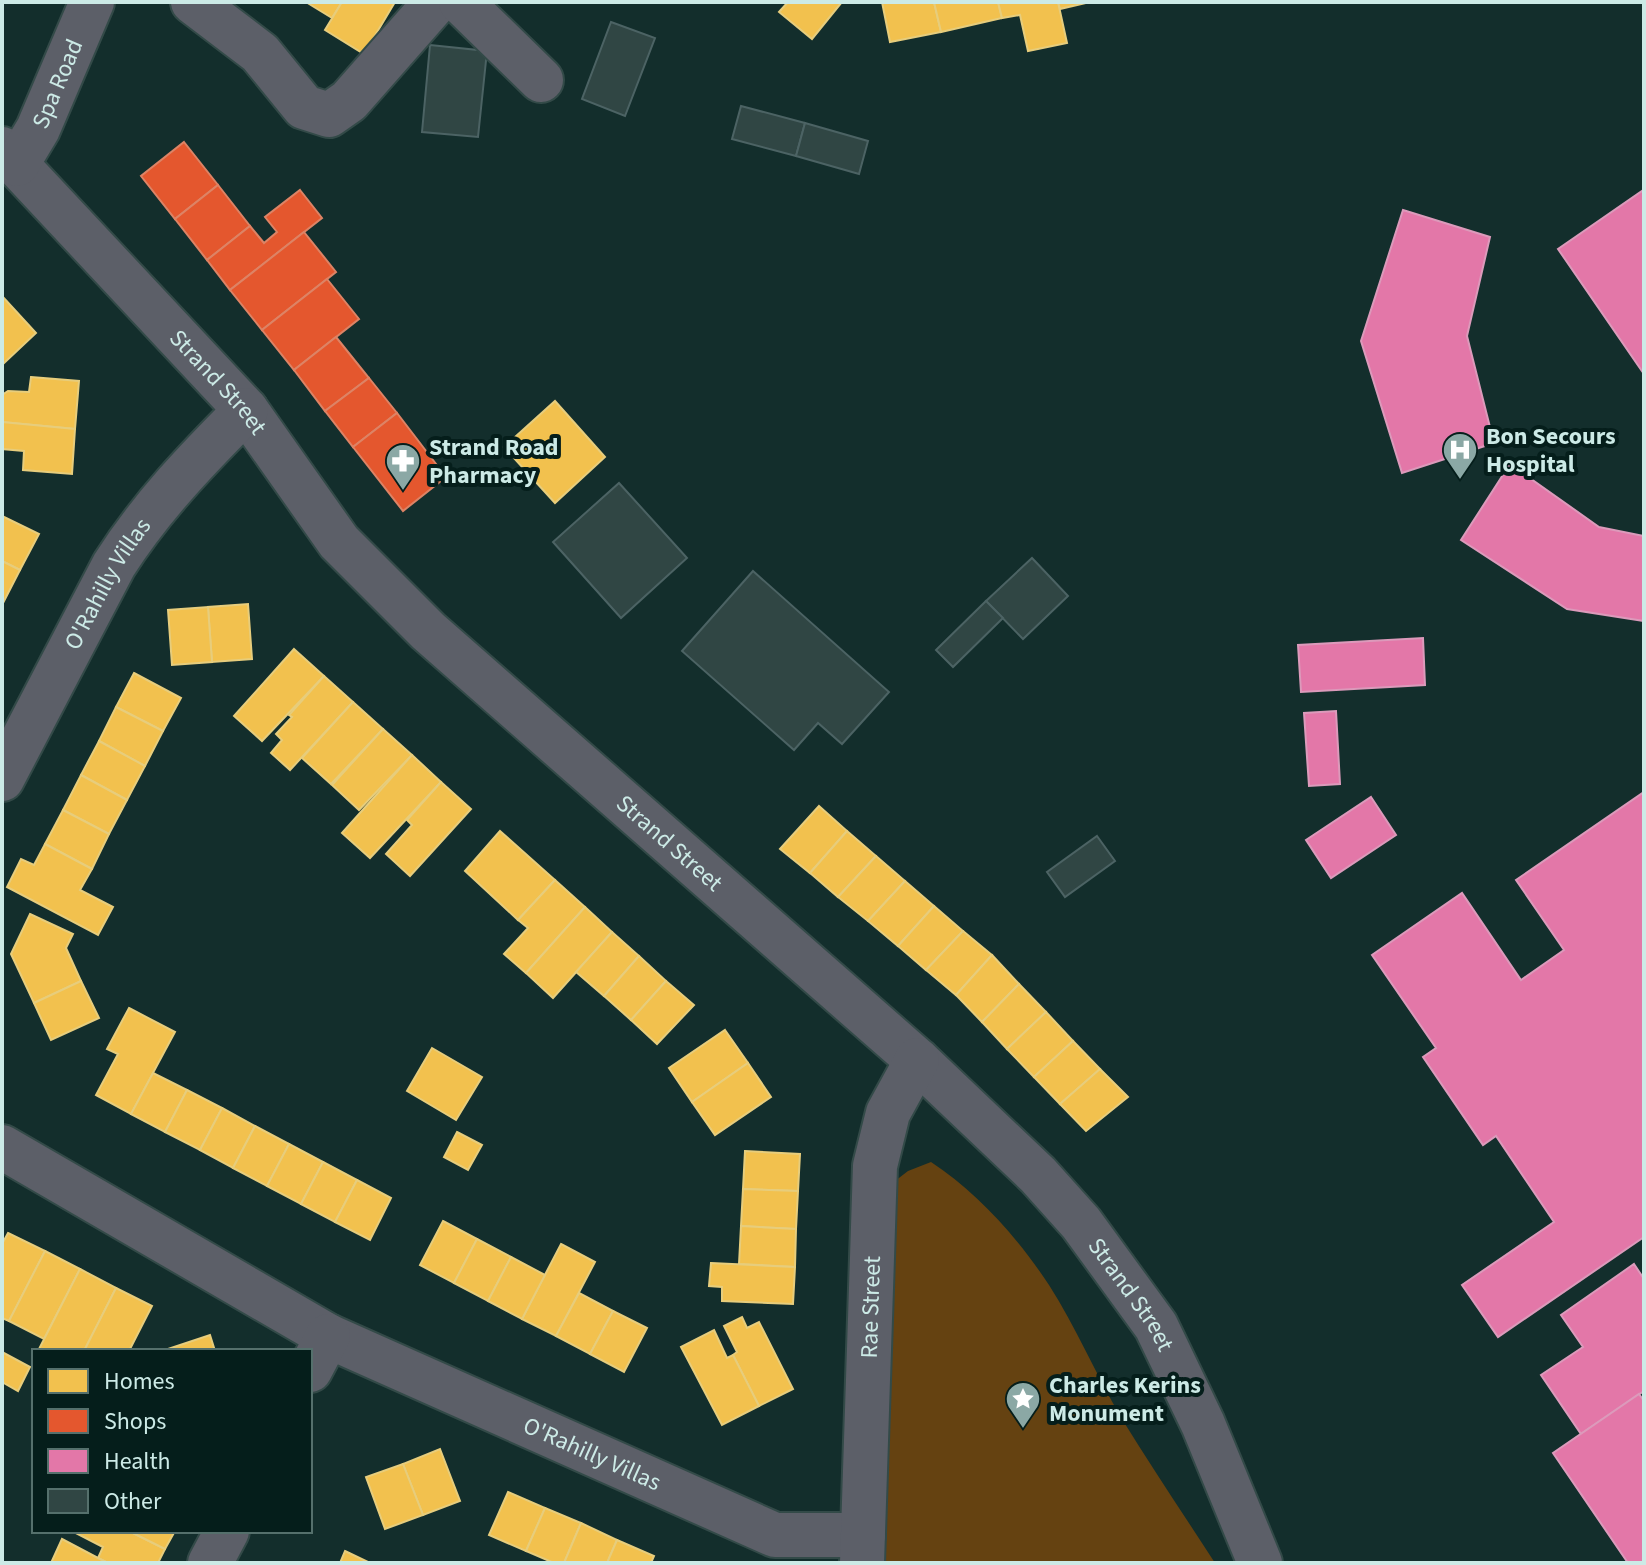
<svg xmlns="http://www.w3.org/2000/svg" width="1646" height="1565" font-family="'Source Sans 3',sans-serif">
	<rect width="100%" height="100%" fill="#132e2c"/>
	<path fill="#654211" d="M931,1162C977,1192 1018,1238 1049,1285C1076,1327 1096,1375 1122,1419C1152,1468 1184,1515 1215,1563H885L895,1181L908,1171Z"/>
	<g fill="#f2c14e" stroke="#e7cd7c" stroke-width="2">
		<path d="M306,2H342L332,18Z"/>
		<path d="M342,2H395L364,54L325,30Z"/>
		<path d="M788,2H842L812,39L779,12Z"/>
		<path d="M882,2H934L941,32L890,42Z"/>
		<path d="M934,2H998L1002,18L941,32Z"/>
		<path d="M998,2H1058L1067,43L1028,51L1020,15L1002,18Z"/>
		<path d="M1058,2H1090L1060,9Z"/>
		<path d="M2,296L36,333L2,365Z"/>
		<path d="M31,377L79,381L75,429L2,422V395L8,391L29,392Z"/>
		<path d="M555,401L605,457L555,503L504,447Z"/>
		<path d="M2,422L75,429L72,474L23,470L24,451L2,449Z"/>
		<path d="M2,516L39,534L20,570L2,561Z"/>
		<path d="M2,561L20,570L2,605Z"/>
		<path d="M248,604L252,659L212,662L208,607Z"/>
		<path d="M208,607L212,662L172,665L168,610Z"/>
		<path d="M294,649L324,676L262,741L234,716Z"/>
		<path d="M134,673L181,698L163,731L116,707Z"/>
		<path d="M324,676L353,702L290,770L271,753L282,740L276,734L292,717L289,715Z"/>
		<path d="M353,702L383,729L331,784L302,758Z"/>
		<path d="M116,707L163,731L145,766L99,741Z"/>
		<path d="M383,729L412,755L359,810L332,785Z"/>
		<path d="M99,741L145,766L127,800L81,775Z"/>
		<path d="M412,755L441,782L370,858L342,833Z"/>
		<path d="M81,775L127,800L109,834L63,810Z"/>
		<path d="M441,782L471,809L410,876L386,854L412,825L407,820Z"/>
		<path d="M819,806L847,831L810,873L780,849Z"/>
		<path d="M63,810L109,834L92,869L45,844Z"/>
		<path d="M500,831L555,880L518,920L465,871Z"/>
		<path d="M847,831L876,856L838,897L810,873Z"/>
		<path d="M45,844L92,869L80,890L113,907L98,935L7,887L21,859L34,865Z"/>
		<path d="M876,856L905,881L868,921L838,897Z"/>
		<path d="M555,880L585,907L526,973L504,954L528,928L518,920Z"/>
		<path d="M905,881L934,906L898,946L868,921Z"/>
		<path d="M934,906L963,931L926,970L898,946Z"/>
		<path d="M585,907L612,932L553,998L526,973Z"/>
		<path d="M30,914L73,934L66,948L81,981L34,1003L11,954Z"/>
		<path d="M963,931L992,955L956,995L926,970Z"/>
		<path d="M612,932L639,956L604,996L576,972Z"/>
		<path d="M992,955L1019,984L982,1022L956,995Z"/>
		<path d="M639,956L666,981L631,1020L604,996Z"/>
		<path d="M81,981L99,1018L51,1040L34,1003Z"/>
		<path d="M666,981L694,1005L657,1044L631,1020Z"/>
		<path d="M1019,984L1046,1012L1007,1049L982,1022Z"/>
		<path d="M129,1008L175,1032L131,1114L96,1095L118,1054L107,1049Z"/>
		<path d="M1046,1012L1073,1041L1034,1077L1007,1049Z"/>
		<path d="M725,1030L748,1063L692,1102L669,1068Z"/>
		<path d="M1073,1041L1100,1069L1060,1104L1034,1077Z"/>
		<path d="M432,1048L482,1077L456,1120L407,1091Z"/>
		<path d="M748,1063L771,1097L715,1135L692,1102Z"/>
		<path d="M1100,1069L1128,1097L1086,1131L1060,1104Z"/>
		<path d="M153,1073L187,1090L165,1132L131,1114Z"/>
		<path d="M187,1090L222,1108L200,1150L165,1132Z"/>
		<path d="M222,1108L255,1126L233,1168L200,1150Z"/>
		<path d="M255,1126L289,1144L267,1186L233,1168Z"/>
		<path d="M457,1132L482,1145L468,1170L444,1157Z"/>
		<path d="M289,1144L323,1162L301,1204L267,1186Z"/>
		<path d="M745,1151L800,1154L798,1191L743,1189Z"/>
		<path d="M323,1162L357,1180L335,1222L301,1204Z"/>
		<path d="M357,1180L391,1198L370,1240L335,1222Z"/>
		<path d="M743,1189L798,1191L796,1229L741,1226Z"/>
		<path d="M443,1221L477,1239L454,1283L420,1265Z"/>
		<path d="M741,1226L796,1229L795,1267L739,1264Z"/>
		<path d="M8,1233L45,1251L9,1321L2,1318V1244Z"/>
		<path d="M477,1239L511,1257L488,1301L454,1283Z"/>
		<path d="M561,1244L595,1262L556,1336L522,1319Z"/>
		<path d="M45,1251L80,1269L44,1339L9,1321Z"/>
		<path d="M511,1257L545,1275L522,1319L488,1301Z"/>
		<path d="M711,1263L795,1267L793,1304L722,1301V1287L709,1286Z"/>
		<path d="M80,1269L116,1288L84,1351H38Z"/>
		<path d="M116,1288L152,1306L129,1351H84Z"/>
		<path d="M579,1293L613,1311L590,1354L556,1336Z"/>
		<path d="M613,1311L647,1328L624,1372L590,1354Z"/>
		<path d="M742,1317L747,1328L759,1322L793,1389L759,1406L733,1355L737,1352L724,1326Z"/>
		<path d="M714,1330L727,1358L733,1355L759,1406L722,1425L681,1347Z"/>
		<path d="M210,1335L215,1351H162Z"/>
		<path d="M2,1352L30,1367L18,1391L2,1382Z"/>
		<path d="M440,1449L460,1501L423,1515L403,1464Z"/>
		<path d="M403,1464L423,1515L385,1529L366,1477Z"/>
		<path d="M508,1492L545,1508L526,1551L489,1535Z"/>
		<path d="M545,1508L581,1523L564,1563H554L526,1551Z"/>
		<path d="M581,1523L617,1540L607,1563H564Z"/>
		<path d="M72,1531H129L165,1549L158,1563H108L98,1558L103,1547Z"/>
		<path d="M129,1531H175L165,1549Z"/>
		<path d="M62,1539L98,1558L108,1563H51Z"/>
		<path d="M617,1540L654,1556L651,1563H607Z"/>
		<path d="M345,1551L370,1563H340Z"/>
	</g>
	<g fill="#e4572e" stroke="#dd8365" stroke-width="2">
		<path d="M184,142L218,185L175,219L141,176Z"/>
		<path d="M218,185L250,226L207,260L175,219Z"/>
		<path d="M300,190L322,218L230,290L207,260L250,226L264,243L277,232L265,217Z"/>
		<path d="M304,232L336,272L262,330L230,290Z"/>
		<path d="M327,279L359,319L294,370L262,330Z"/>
		<path d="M336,337L369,378L325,411L294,370Z"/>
		<path d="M369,378L397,413L353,447L325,411Z"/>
		<path d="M397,413L446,477L403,511L353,447Z"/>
	</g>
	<g fill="#e377a8" stroke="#dc9abb" stroke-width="2">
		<path d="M1642,191L1644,194V374L1558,249Z"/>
		<path d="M1403,210L1490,237L1467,336L1494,443L1402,473L1361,341Z"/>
		<path d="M1510,464L1599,527L1644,536V621L1567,609L1461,540Z"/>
		<path d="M1423,638L1425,685L1301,692L1298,645Z"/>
		<path d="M1336,711L1340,784L1309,786L1304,713Z"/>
		<path d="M1644,792V1237L1498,1337L1462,1285L1554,1222L1496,1136L1483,1145L1423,1057L1436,1048L1372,955L1462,893L1521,980L1564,950L1516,880Z"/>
		<path d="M1371,797L1396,835L1331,878L1306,840Z"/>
		<path d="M1634,1264L1644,1279V1391L1581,1434L1541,1375L1583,1347L1561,1315Z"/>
		<path d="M1639,1394L1644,1401V1563H1628L1553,1453Z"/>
	</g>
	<g fill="#304644" stroke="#4c6364" stroke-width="2">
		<path d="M611,22L655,38L625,116L582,99Z"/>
		<path d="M430,45L487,51L478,137L422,132Z"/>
		<path d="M741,106L805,123L796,156L732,139Z"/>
		<path d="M805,123L868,141L859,174L796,156Z"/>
		<path d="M619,483L687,558L621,618L553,542Z"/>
		<path d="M1032,558L1068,596L1023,639L986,601Z"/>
		<path d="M753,571L889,692L842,744L818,723L794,750L682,651Z"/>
		<path d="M986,601L1003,618L953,667L936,650Z"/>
		<path d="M1097,836L1115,861L1065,897L1047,872Z"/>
	</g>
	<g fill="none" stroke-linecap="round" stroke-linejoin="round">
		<defs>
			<g id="minor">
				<path d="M193,2L260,53L304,107L329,115L349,101L436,2"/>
				<path d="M461,2L541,80"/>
				<path id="s1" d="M2,149L246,410L339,542L428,631L917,1060L1038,1175L1081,1223L1156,1326L1203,1424L1260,1563"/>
				<path id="s2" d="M17,164L38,129L92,2"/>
				<path id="s3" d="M2,779L114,565C151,507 197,459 246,410"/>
				<path id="s4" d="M2,1147L328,1336L775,1535H863"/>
				<path d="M310,1370L328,1336"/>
				<path d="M210,1563L227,1531"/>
				<path id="s5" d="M862,1563L875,1166L888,1113L917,1060"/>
			</g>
		</defs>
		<use href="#minor" stroke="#334a48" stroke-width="48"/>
		<use href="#minor" stroke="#5c5f68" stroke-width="44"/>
	</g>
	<defs>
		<symbol id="hospital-pin" viewBox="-11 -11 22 30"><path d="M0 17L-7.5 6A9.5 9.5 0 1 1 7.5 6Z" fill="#8ba8a5" stroke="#051e1b"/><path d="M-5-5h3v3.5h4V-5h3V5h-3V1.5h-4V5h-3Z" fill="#fff"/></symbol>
		<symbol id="pharmacy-pin" viewBox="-11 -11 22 30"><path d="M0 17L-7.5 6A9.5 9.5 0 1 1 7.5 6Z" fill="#8ba8a5" stroke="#051e1b"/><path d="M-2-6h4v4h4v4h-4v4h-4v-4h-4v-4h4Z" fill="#fff"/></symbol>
		<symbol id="sight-pin" viewBox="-11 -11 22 30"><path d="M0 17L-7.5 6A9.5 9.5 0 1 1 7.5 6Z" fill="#8ba8a5" stroke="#051e1b"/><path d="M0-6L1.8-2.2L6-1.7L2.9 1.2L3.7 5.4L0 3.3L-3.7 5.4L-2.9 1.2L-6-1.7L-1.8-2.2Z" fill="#fff"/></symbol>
	</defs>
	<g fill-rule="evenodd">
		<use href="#hospital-pin" x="1440" y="430" width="40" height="54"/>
		<use href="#pharmacy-pin" x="383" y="441" width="40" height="54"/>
		<use href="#sight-pin" x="1003" y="1379" width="40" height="54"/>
	</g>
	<g text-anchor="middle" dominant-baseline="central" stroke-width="8" stroke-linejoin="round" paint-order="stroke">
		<g font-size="24" fill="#cceae6" stroke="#051e1b">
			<text stroke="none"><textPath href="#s2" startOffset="90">Spa Road</textPath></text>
			<text stroke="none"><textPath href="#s1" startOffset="318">Strand Street</textPath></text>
			<text stroke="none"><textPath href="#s3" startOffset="222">O'Rahilly Villas</textPath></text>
			<text stroke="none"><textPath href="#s1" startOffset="966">Strand Street</textPath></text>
			<text stroke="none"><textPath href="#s1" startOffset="1614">Strand Street</textPath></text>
			<text stroke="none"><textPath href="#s5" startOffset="256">Rae Street</textPath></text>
			<text stroke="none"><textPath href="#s4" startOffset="666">O'Rahilly Villas</textPath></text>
		</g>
		<g font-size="24" font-weight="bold" fill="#cceae6" stroke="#051e1b" text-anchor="start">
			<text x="1486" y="436">Bon Secours<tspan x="1486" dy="28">Hospital</tspan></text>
			<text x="429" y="447">Strand Road<tspan x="429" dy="28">Pharmacy</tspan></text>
			<text x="1049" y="1385">Charles Kerins<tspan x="1049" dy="28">Monument</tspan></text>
		</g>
	</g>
	<rect width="1646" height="1565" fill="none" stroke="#cceae6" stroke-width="8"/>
	<rect x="32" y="1349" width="280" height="184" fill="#051e1b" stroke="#55706c" stroke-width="2"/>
	<rect x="48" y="1369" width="40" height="24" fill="#f2c14e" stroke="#55706c" stroke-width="2"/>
	<text x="104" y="1389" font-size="24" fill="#cceae6">Homes</text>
	<rect x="48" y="1409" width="40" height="24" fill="#e4572e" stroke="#55706c" stroke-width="2"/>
	<text x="104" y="1429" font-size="24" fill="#cceae6">Shops</text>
	<rect x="48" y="1449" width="40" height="24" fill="#e377a8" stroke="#55706c" stroke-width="2"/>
	<text x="104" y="1469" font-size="24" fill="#cceae6">Health</text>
	<rect x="48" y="1489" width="40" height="24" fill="#304644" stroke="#55706c" stroke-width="2"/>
	<text x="104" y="1509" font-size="24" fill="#cceae6">Other</text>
</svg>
